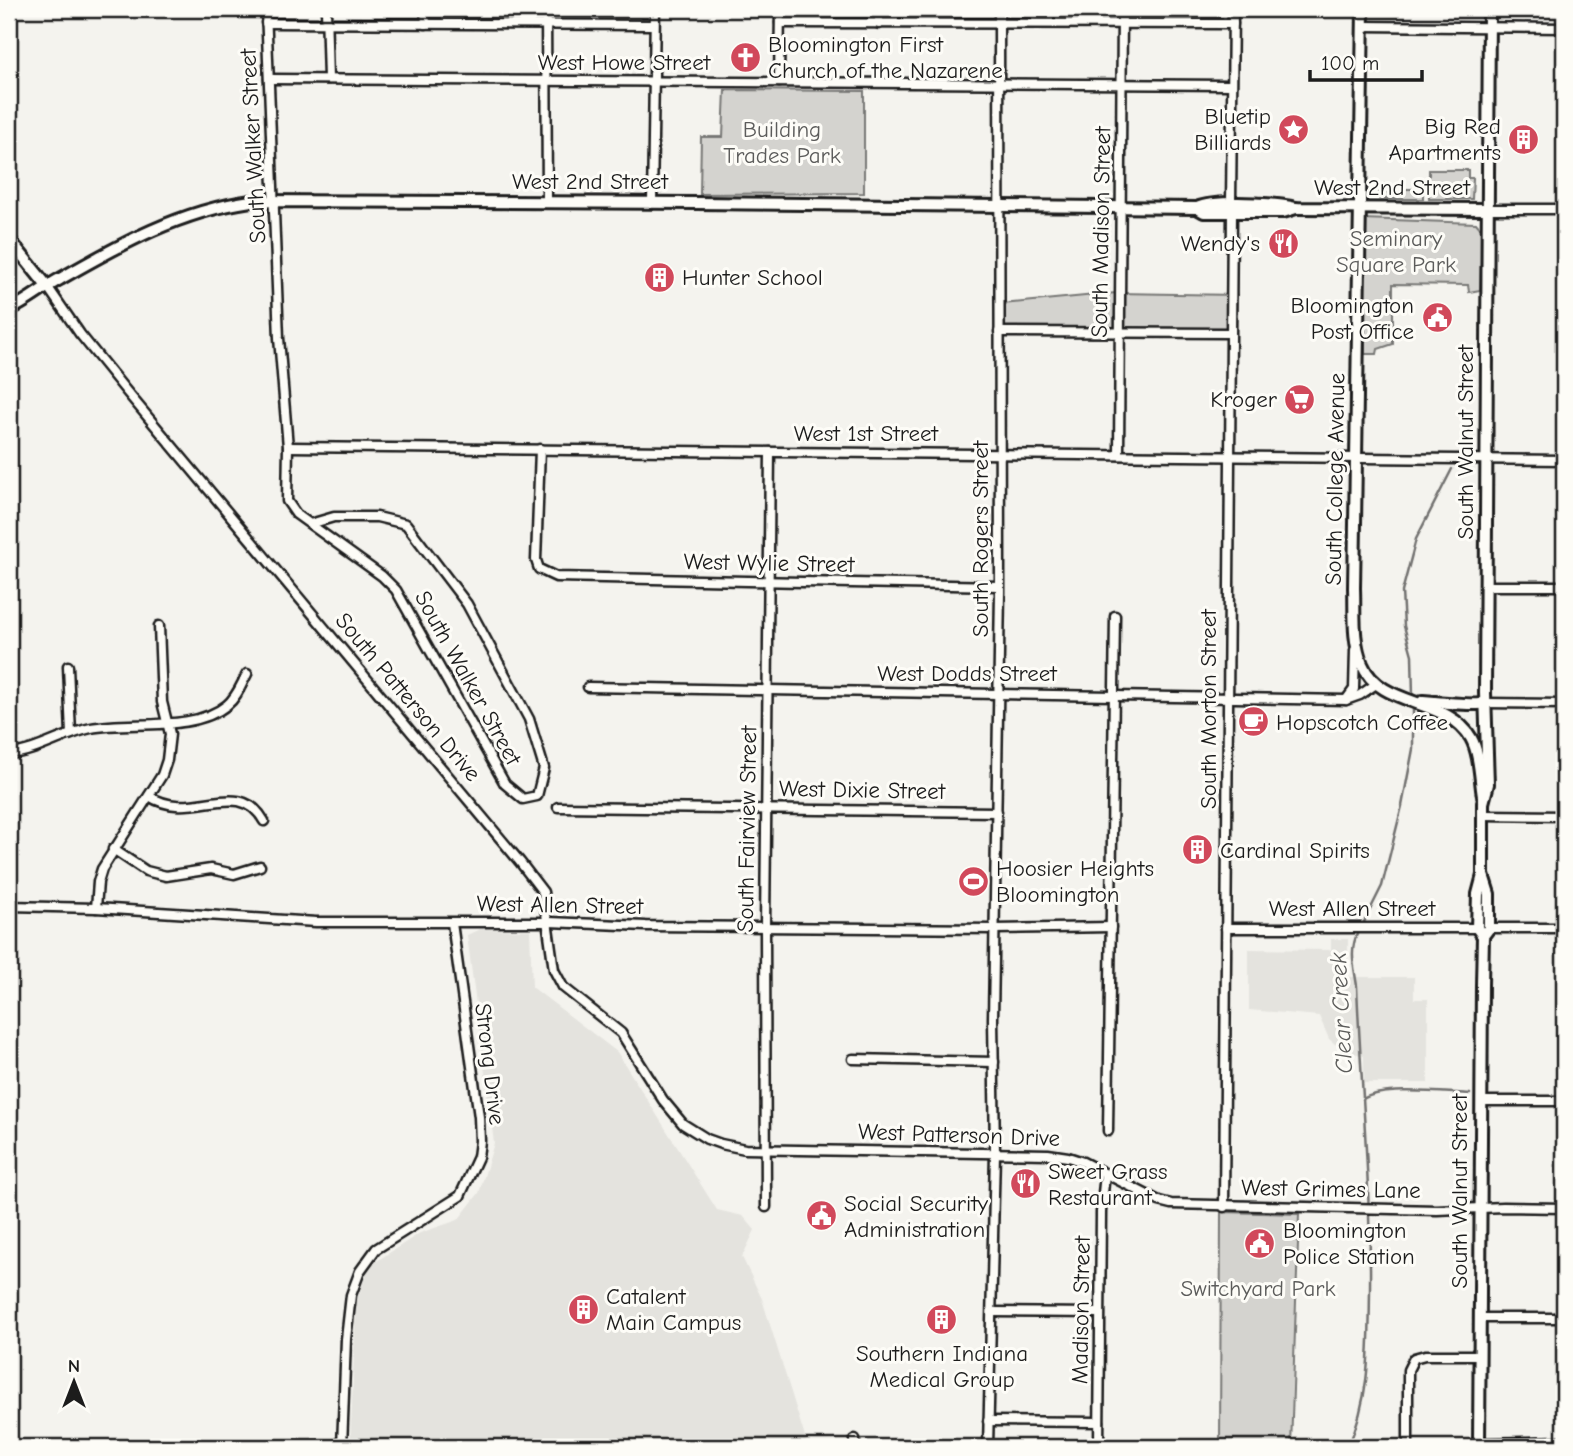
<svg xmlns="http://www.w3.org/2000/svg" width="1573" height="1456" font-family="'Comic Neue',sans-serif">
	<rect width="100%" height="100%" fill="#f4f3ee"/>
	<filter id="ink" filterUnits="userSpaceOnUse"><feTurbulence type="fractalNoise" baseFrequency=".0143" numOctaves="2"/><feDisplacementMap in="SourceGraphic" scale="14" xChannelSelector="R" yChannelSelector="G"/><feConvolveMatrix kernelMatrix="1 2 1 2 8 2 1 2 1" color-interpolation-filters="sRGB"/></filter>
	<g filter="url(#ink)">
		<g fill="#e4e3de">
			<path d="M480,929L530,930L532,987L617,1052L717,1210L743,1216L755,1230L742,1257L762,1299L808,1447H350L356,1303L369,1266L420,1233L458,1220L479,1193L494,1143L467,935Z"/>
			<path d="M1331,939H1348V977H1414V999H1428V1083H1364V1056L1341,1049L1329,1039L1319,1016L1249,1010V949L1331,950Z"/>
		</g>
		<g fill="#d4d3cf" stroke="#787876" stroke-width="2">
			<path d="M725,90L864,91V193L700,194L701,137H723Z"/>
			<path d="M1429,170H1468V178H1473L1472,199H1429Z"/>
			<path d="M1379,184H1384L1385,192L1392,194L1404,192V189H1416L1417,185L1423,190V199H1379Z"/>
			<path d="M1363,219L1476,223L1482,230L1480,290L1469,292L1468,285L1393,284V344L1378,349L1377,354H1365Z"/>
			<path d="M1116,293L1237,295L1236,333L1002,332V304Z"/>
			<path d="M1221,1212L1299,1214L1291,1447H1220Z"/>
		</g>
		<g fill="none" stroke-linecap="round" stroke-linejoin="round">
			<g stroke="#72716f" stroke-width="2.5">
				<path d="M1413,696L1412,655L1404,626L1402,592L1416,539L1452,469"/>
				<path d="M1362,926L1382,886L1402,806L1413,749V706"/>
				<path d="M1363,1099C1382,1086 1445,1093 1470,1094"/>
				<path d="M1348,1447C1371,1395 1369,1346 1370,1290C1371,1188 1361,1087 1357,986C1354,966 1349,950 1358,932"/>
			</g>
			<defs>
				<g id="minor">
					<path d="M266,9L279,338L288,447L287,501L296,514L382,576L396,590L505,784L523,799L537,796L544,768L529,719L467,604L406,524L377,517H334L310,524"/>
					<path d="M326,9L328,79"/>
					<path d="M425,9L426,24"/>
					<path d="M546,9L547,202"/>
					<path d="M879,9V24"/>
					<path d="M266,23L654,25"/>
					<path d="M780,23L1233,24"/>
					<path d="M1363,26L1564,28"/>
					<path d="M269,79L1231,85"/>
					<path d="M779,82L780,9"/>
					<path d="M652,203L655,9"/>
					<path d="M1231,204L1233,9"/>
					<path d="M1487,209H1564"/>
					<path d="M47,286L80,334L127,392L520,862L543,892L554,970L563,987L621,1033L663,1100L683,1124L707,1139L721,1144L745,1149L1048,1154L1068,1157L1083,1162L1159,1201L1171,1204L1437,1210L1503,1207L1564,1208"/>
					<path d="M999,332L1230,333"/>
					<path d="M288,447L1564,460"/>
					<path d="M540,449L536,560L539,569L556,577L999,586"/>
					<path d="M1119,455L1122,9"/>
					<path d="M1485,586H1564"/>
					<path d="M68,666L71,734"/>
					<path d="M588,687L1346,700L1360,695L1376,684"/>
					<path d="M1346,700L1354,689L1355,650"/>
					<path d="M1485,703L1564,704"/>
					<path d="M9,754C37,752 63,734 91,728C131,720 193,733 227,705C237,697 241,685 247,674"/>
					<path d="M149,796C192,824 238,775 264,821"/>
					<path d="M558,807L997,812"/>
					<path d="M1484,815L1564,816"/>
					<path d="M113,849L146,871L166,876L211,869L234,874L260,866"/>
					<path d="M9,906L96,908L316,922H549L646,926L995,929L1111,927"/>
					<path d="M96,908L98,882L102,869L162,775L167,760L170,734L162,702L159,626"/>
					<path d="M1226,928H1477"/>
					<path d="M1489,928H1564"/>
					<path d="M853,1059L994,1062"/>
					<path d="M1481,1101H1564"/>
					<path d="M1108,1131L1115,616"/>
					<path d="M766,1207L765,927L770,452"/>
					<path d="M1224,1207L1232,212"/>
					<path d="M992,1312L1099,1313"/>
					<path d="M1480,1318H1564"/>
					<path d="M988,1421L1099,1422"/>
					<path d="M855,1439V1447"/>
					<path d="M1479,1443L1564,1441"/>
					<path d="M342,1447L346,1339L351,1295L360,1271L376,1249L460,1196L478,1157L480,1141L479,1117L452,923"/>
					<path d="M988,1447L995,1153L993,1019L1000,592L999,9"/>
					<path d="M1099,1447L1101,1212L1105,1174"/>
					<path d="M1408,1447V1370L1414,1358L1425,1355H1480"/>
				</g>
				<g id="major">
					<path d="M1363,9L1354,588C1355,613 1352,640 1362,664C1380,708 1447,697 1471,738C1480,754 1480,778 1483,796"/>
					<path d="M1197,208C1214,200 1277,203 1296,208L1487,209"/>
					<path d="M9,239L47,286"/>
					<path d="M9,310C27,302 43,288 60,279C121,244 180,211 251,201L696,203L1197,208L1204,212H1283L1296,208"/>
					<path d="M1423,701C1434,702 1479,706 1485,703"/>
					<path d="M1483,936L1477,928L1478,894L1483,875V803L1488,784L1485,693L1489,9"/>
					<path d="M1479,1447L1482,985L1483,936L1489,928V894L1483,875"/>
				</g>
			</defs>
			<use href="#minor" stroke="#1c1c1c" stroke-width="13"/>
			<use href="#major" stroke="#1c1c1c" stroke-width="16"/>
			<use href="#minor" stroke="#fdfcf7" stroke-width="8"/>
			<use href="#major" stroke="#fdfcf7" stroke-width="10"/>
		</g>
	</g>
	<defs>
		<symbol id="church-disc" viewBox="-11 -11 22 22"><circle r="9.5" fill="#d1495b" stroke="#fdfcf7"/><path d="M-1.2-6h2.4v3.5h3.3v2.4h-3.3V6h-2.4V-.1h-3.3v-2.4h3.3Z" fill="#fff"/></symbol>
		<symbol id="sight-disc" viewBox="-11 -11 22 22"><circle r="9.5" fill="#d1495b" stroke="#fdfcf7"/><path d="M0-6L1.8-2.2L6-1.7L2.9 1.2L3.7 5.4L0 3.3L-3.7 5.4L-2.9 1.2L-6-1.7L-1.8-2.2Z" fill="#fff"/></symbol>
		<symbol id="building-disc" viewBox="-11 -11 22 22"><circle r="9.5" fill="#d1495b" stroke="#fdfcf7"/><path d="M-4-6H4V6H1V3H-1V6H-4ZM-2.5-4.3h1.7v1.8h-1.7ZM.8-4.3h1.7v1.8H.8ZM-2.5-1h1.7V.8h-1.7ZM.8-1h1.7V.8H.8Z" fill="#fff"/></symbol>
		<symbol id="restaurant-disc" viewBox="-11 -11 22 22"><circle r="9.5" fill="#d1495b" stroke="#fdfcf7"/><path d="M-5-6h1v4h1v-4h1v4h1v-4h1v5L-1.5 .5V6h-2V.5L-5-1ZM5-6V6H3V1.5H1.5Q1.5-4 5-6Z" fill="#fff"/></symbol>
		<symbol id="civic-disc" viewBox="-11 -11 22 22"><circle r="9.5" fill="#d1495b" stroke="#fdfcf7"/><path d="M-.6-6.5H3V-4.5H.6V-3L4-1V1h2V6H-6V1h2V-1L-.6-3ZM-1.2 2.5V6h2.4V2.5Z" fill="#fff"/></symbol>
		<symbol id="supermarket-disc" viewBox="-11 -11 22 22"><circle r="9.5" fill="#d1495b" stroke="#fdfcf7"/><path d="M-6-5.5h2.5l.6 2H6L4.5 2H-2.5L-4.4-4H-6ZM-1.5 3.2a1.3 1.3 0 1 0 .1 0ZM3 3.2a1.3 1.3 0 1 0 .1 0Z" fill="#fff"/></symbol>
		<symbol id="cafe-disc" viewBox="-11 -11 22 22"><circle r="9.5" fill="#d1495b" stroke="#fdfcf7"/><path d="M-5.5-4.5H6V0H3Q3 3.5 0 3.5H-2.5Q-5.5 3.5-5.5 0ZM3-3.2v2h1.7v-2ZM-6 4.5H4V6H-6Z" fill="#fff"/></symbol>
		<symbol id="stadium-disc" viewBox="-11 -11 22 22"><circle r="9.5" fill="#d1495b" stroke="#fdfcf7"/><path d="M0-5a6.5 5 0 1 0 0 10a6.5 5 0 1 0 0-10ZM-3.5-1.8h7v3.6h-7Z" fill="#fff"/></symbol>
	</defs>
	<g fill-rule="evenodd">
		<use href="#church-disc" x="728" y="40" width="35" height="35"/>
		<use href="#sight-disc" x="1276" y="112" width="35" height="35"/>
		<use href="#building-disc" x="1506" y="122" width="35" height="35"/>
		<use href="#restaurant-disc" x="1266" y="226" width="35" height="35"/>
		<use href="#building-disc" x="642" y="260" width="35" height="35"/>
		<use href="#civic-disc" x="1420" y="300" width="35" height="35"/>
		<use href="#supermarket-disc" x="1282" y="382" width="35" height="35"/>
		<use href="#cafe-disc" x="1236" y="704" width="35" height="35"/>
		<use href="#building-disc" x="1180" y="832" width="35" height="35"/>
		<use href="#stadium-disc" x="956" y="864" width="35" height="35"/>
		<use href="#restaurant-disc" x="1008" y="1166" width="35" height="35"/>
		<use href="#civic-disc" x="804" y="1198" width="35" height="35"/>
		<use href="#civic-disc" x="1242" y="1226" width="35" height="35"/>
		<use href="#building-disc" x="566" y="1292" width="35" height="35"/>
		<use href="#building-disc" x="924" y="1302" width="35" height="35"/>
	</g>
	<g text-anchor="middle" dominant-baseline="central" stroke-width="6" stroke-linejoin="round" paint-order="stroke">
		<g font-size="23" fill="#1c1c1c" stroke="#fdfcf7" text-anchor="start">
			<text x="768" y="44">Bloomington First<tspan x="768" dy="26">Church of the Nazarene</tspan></text>
			<text x="1271" y="116" text-anchor="end">Bluetip<tspan x="1271" dy="26">Billiards</tspan></text>
			<text x="1501" y="126" text-anchor="end">Big Red<tspan x="1501" dy="26">Apartments</tspan></text>
			<text x="1260" y="243" text-anchor="end">Wendy's</text>
			<text x="682" y="277">Hunter School</text>
			<text x="1414" y="305" text-anchor="end">Bloomington<tspan x="1414" dy="26">Post Office</tspan></text>
			<text x="1277" y="399" text-anchor="end">Kroger</text>
			<text x="1276" y="722">Hopscotch Coffee</text>
			<text x="1220" y="850">Cardinal Spirits</text>
			<text x="996" y="868">Hoosier Heights<tspan x="996" dy="26">Bloomington</tspan></text>
			<text x="1048" y="1171">Sweet Grass<tspan x="1048" dy="26">Restaurant</tspan></text>
			<text x="844" y="1203">Social Security<tspan x="844" dy="26">Administration</tspan></text>
			<text x="1283" y="1230">Bloomington<tspan x="1283" dy="26">Police Station</tspan></text>
			<text x="606" y="1296">Catalent<tspan x="606" dy="26">Main Campus</tspan></text>
			<text x="942" y="1353" text-anchor="middle">Southern Indiana<tspan x="942" dy="26">Medical Group</tspan></text>
		</g>
		<g font-size="23" fill="#1c1c1c" stroke="#fdfcf7">
			<text x="624" y="62">West Howe Street</text>
			<text transform="translate(253 146) rotate(-93)">South Walker Street</text>
			<text x="590" y="181">West 2nd Street</text>
			<text x="1392" y="187">West 2nd Street</text>
			<text transform="translate(1101 232) rotate(-89)">South Madison Street</text>
			<text x="866" y="433">West 1st Street</text>
			<text transform="translate(1465 442) rotate(-90)">South Walnut Street</text>
			<text transform="translate(1335 479) rotate(-89)">South College Avenue</text>
			<text transform="translate(980 539) rotate(-90)">South Rogers Street</text>
			<text transform="translate(769 563) rotate(1)">West Wylie Street</text>
			<text x="967" y="673">West Dodds Street</text>
			<text transform="translate(468 678) rotate(61)">South Walker Street</text>
			<text transform="translate(408 697) rotate(50)">South Patterson Drive</text>
			<text transform="translate(1208 709) rotate(-90)">South Morton Street</text>
			<text transform="translate(862 790) rotate(1)">West Dixie Street</text>
			<text transform="translate(747 829) rotate(-89)">South Fairview Street</text>
			<text transform="translate(560 905) rotate(1)">West Allen Street</text>
			<text x="1352" y="908">West Allen Street</text>
			<text transform="translate(490 1064) rotate(83)">Strong Drive</text>
			<text transform="translate(959 1135) rotate(2)">West Patterson Drive</text>
			<text transform="translate(1331 1189) rotate(1)">West Grimes Lane</text>
			<text transform="translate(1459 1191) rotate(-90)">South Walnut Street</text>
			<text transform="translate(1081 1310) rotate(-89)">Madison Street</text>
		</g>
		<g font-size="23" fill="#5c5c5b" stroke="#fdfcf7">
			<text x="782" y="129">Building<tspan x="782" dy="26">Trades Park</tspan></text>
			<text x="1396" y="238">Seminary<tspan x="1396" dy="26">Square Park</tspan></text>
			<text x="1258" y="1288">Switchyard Park</text>
		</g>
		<g font-size="24" font-style="italic" fill="#5c5c5a" stroke="#fdfcf7">
			<text transform="translate(1341 1013) rotate(-93)">Clear Creek</text>
		</g>
	</g>
	<rect width="1573" height="1456" fill="none" stroke="#fdfcf7" stroke-width="35"/>
	<rect x="18" y="18" width="1538" height="1421" fill="none" stroke="#1c1c1c" stroke-width="2.5" filter="url(#ink)"/>
	<g transform="translate(74 1382)" stroke="#fdfcf7" stroke-width="5" paint-order="stroke">
	<path d="M0-5L12 26L0 18L-12 26Z" fill="#1c1c1c"/>
	<text y="-10" font-size="19" font-weight="bold" text-anchor="middle" fill="#1c1c1c">N</text>
	</g>
	<path d="M1310 70v10h112v-10" fill="none" stroke="#1c1c1c" stroke-width="3.5"/>
	<text x="1321" y="70" font-size="21" fill="#1c1c1c" stroke="#fdfcf7" stroke-width="5" paint-order="stroke">100 m</text>
</svg>
